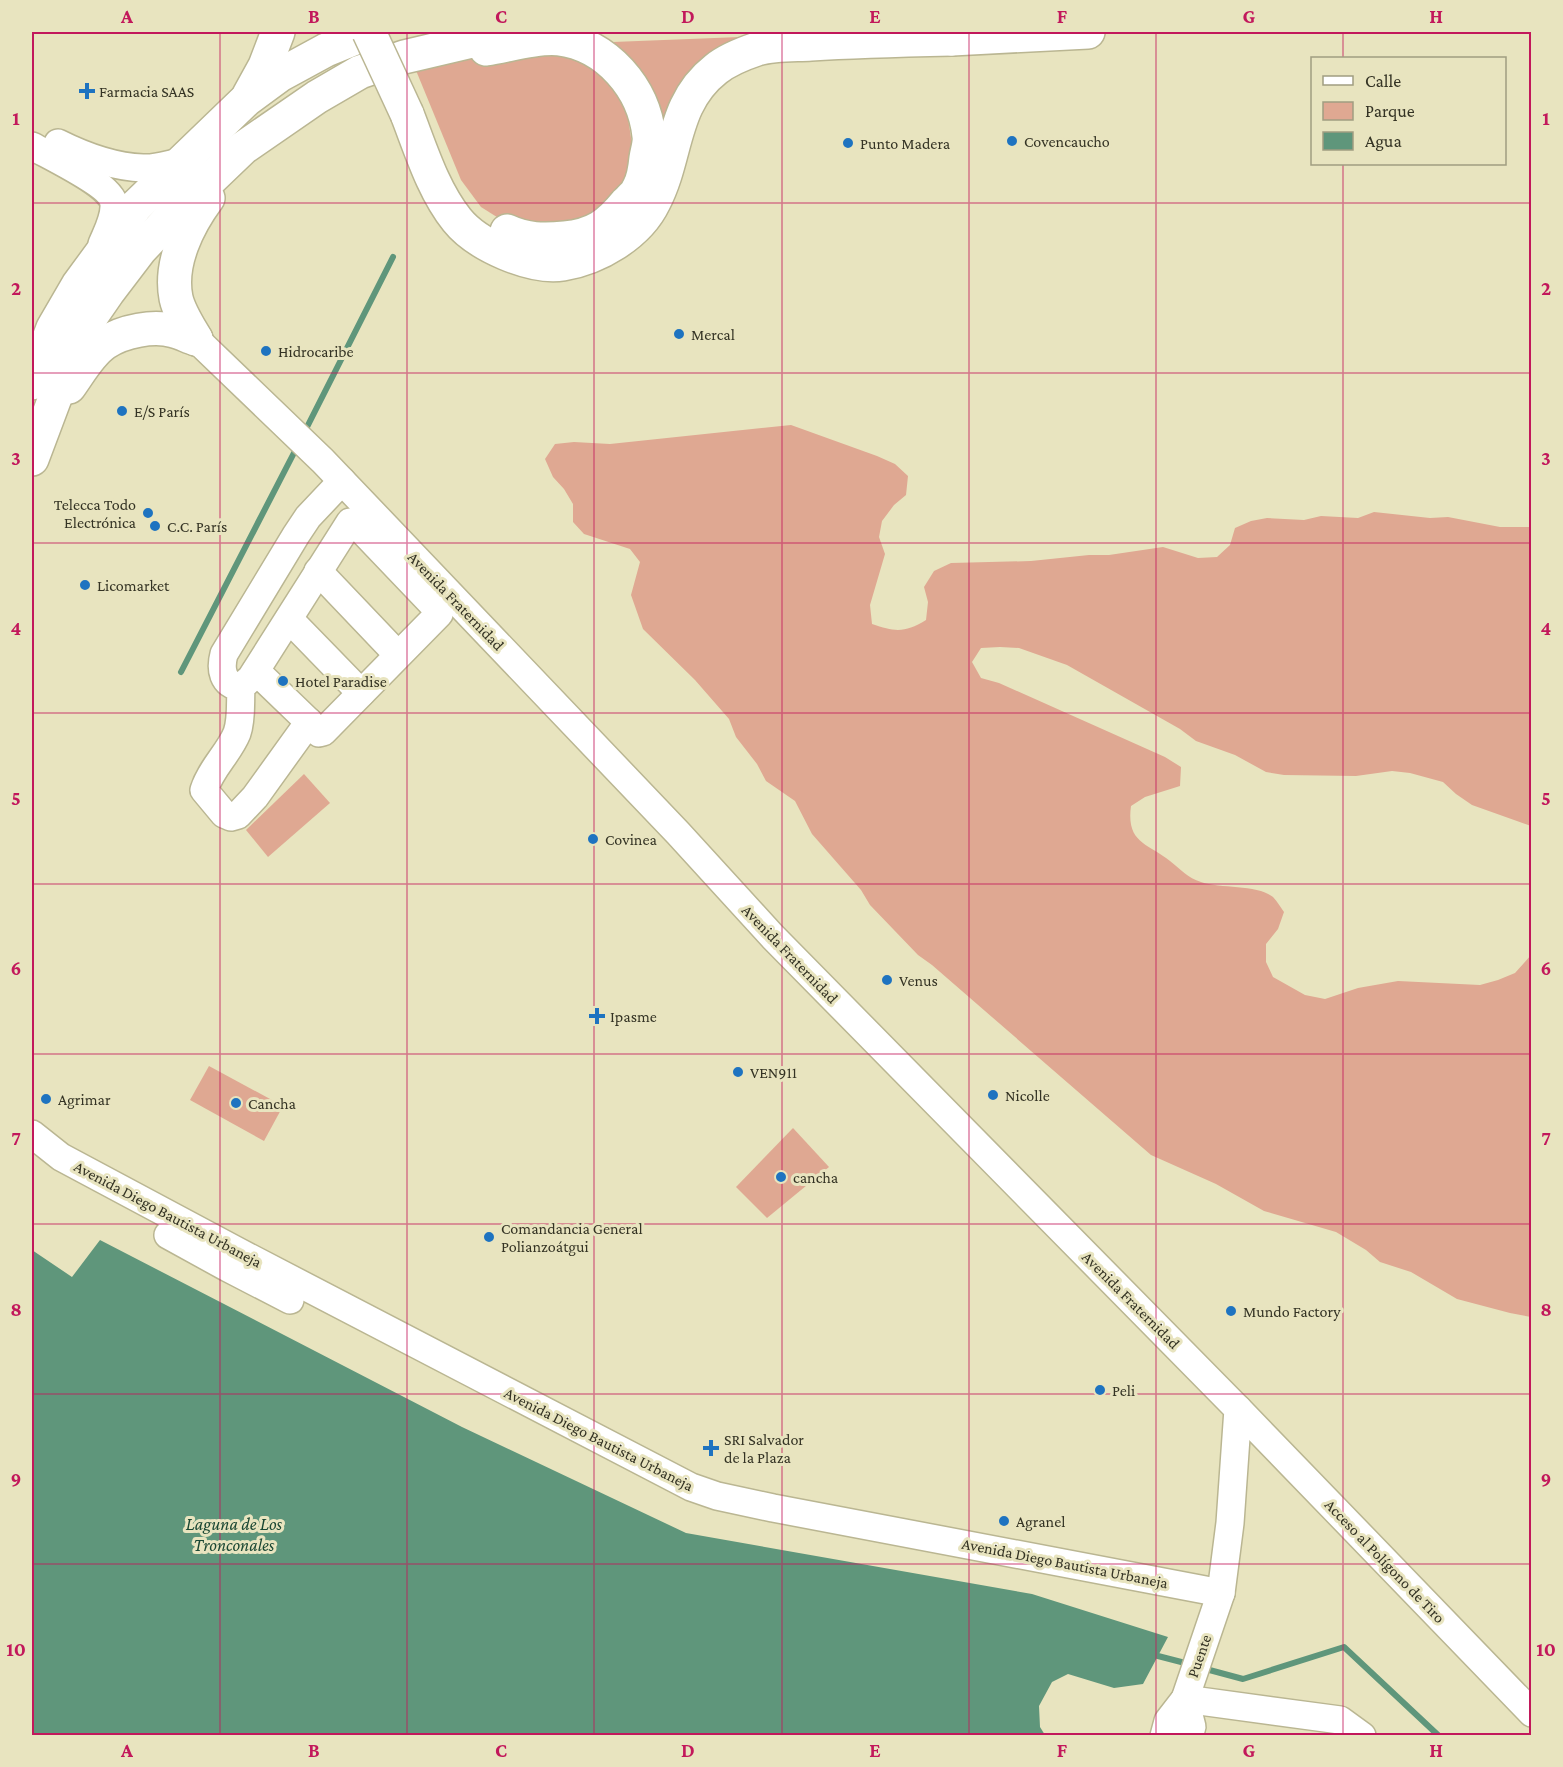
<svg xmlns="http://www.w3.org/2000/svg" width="1563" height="1767" font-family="'Crimson Pro',serif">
	<rect width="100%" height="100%" fill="#e8e4bf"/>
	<g fill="#dfa892">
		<path d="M740,37L686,78L661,129L642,79L613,42Z"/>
		<path d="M553,51L588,64L616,89L628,118L633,151L623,186L597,220L570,232L508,224L481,207L461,180L415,68L464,57Z"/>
		<path d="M791,425L877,456L895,464L908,476L906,495L894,505L882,521L879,537L885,554L870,605L872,624C895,632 905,633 926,620L928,602L924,587L934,571L951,563L1031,561L1089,555H1109L1163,547L1198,558L1217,557L1230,545L1235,528L1251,521L1267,518L1304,520L1321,516L1358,518L1374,512L1430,518L1448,517L1500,527H1531V826L1472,805L1456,794L1443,782L1410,773L1392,771L1356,776L1284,775L1266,772L1235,755L1196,741L1180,729L1067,665L1019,648L1000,647L981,648L972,662L981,678L999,683L1165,757L1181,767L1180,786L1145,797L1131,806C1126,843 1147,843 1170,861C1180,869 1188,878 1201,882C1221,889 1257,884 1273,897C1277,901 1281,908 1284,912L1278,929L1266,944V962L1273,977L1305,995L1325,999L1358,988L1398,981L1480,985L1498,980L1515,973L1531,955V1317L1510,1313L1457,1299L1411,1272L1380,1262L1366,1250L1336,1232L1264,1211L1216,1184L1151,1155L932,965L918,955L870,905L861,890L812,834L795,801L766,781L757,764L736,737L729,719L695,680L643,629L631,595L640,562L630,549L584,534L573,522V504L564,489L553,477L545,459L555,444L574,442L610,444Z"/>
		<path d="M304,774L330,803L268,857L246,830Z"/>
		<path d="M209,1066L283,1106L264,1141L190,1100Z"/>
		<path d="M793,1128L829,1167L767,1218L736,1187Z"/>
	</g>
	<path fill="#5f967b" d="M100,1240L462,1427L686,1533L1032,1594L1168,1637L1143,1684L1114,1688L1068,1674L1052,1682L1039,1706L1040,1727L1045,1735H32V1250L72,1277Z"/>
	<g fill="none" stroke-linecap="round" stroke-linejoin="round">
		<g stroke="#5f967b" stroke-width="6">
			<path d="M304,433L393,257"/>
			<path d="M181,672L297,447"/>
			<path d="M1158,1656L1189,1664"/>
			<path d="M1202,1668L1243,1679L1344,1647L1439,1736"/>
		</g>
		<defs>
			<g id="minor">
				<path d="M58,143C84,156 113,167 143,168C155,169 169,164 180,162"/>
				<path d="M32,146C49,156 112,185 114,204C115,218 107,232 102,244"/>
				<path d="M196,339L323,461L678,833L773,937L1238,1409L1230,1523L1221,1593L1185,1699L1168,1721L1164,1736"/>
				<path d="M318,571L398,655"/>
				<path d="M289,619L361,693"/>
				<path d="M256,671L309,722"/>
				<path d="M241,687C240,702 242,719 237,733C229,753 211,768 204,790L224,814L231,817L238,815L255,797L309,722L319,733L323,732L439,614L438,610L354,522H350L251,678L241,687C222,685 220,669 224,654L296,535L308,517L342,481"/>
				<path d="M32,1134L61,1157L237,1251L691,1487L717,1496L773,1508L1221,1593"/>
				<path d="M168,1235L228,1268L290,1300"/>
				<path d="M1238,1409L1532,1713"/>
				<path d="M1185,1699L1340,1720L1362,1736"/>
				<path d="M1185,1699L1192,1727L1188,1736"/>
			</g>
			<g id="major">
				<path d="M930,35L952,39L1088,32"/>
				<path d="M486,49C507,46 539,36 559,39C607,45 644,88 649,136C650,143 647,151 646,158C645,168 643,181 638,189C636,194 630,199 626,203C608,225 594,235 565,238C544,240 526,240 507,231"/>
				<path d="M249,95L265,66L278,32"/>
				<path d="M407,114C421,150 433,190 457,220C477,245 531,269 563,264C598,258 638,235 654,202C678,156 671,104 716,69C726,61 745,53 757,49C774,44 794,45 811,44C858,41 905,40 952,39"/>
				<path d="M196,339C189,327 179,312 176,298C169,263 188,225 208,198"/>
				<path d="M32,383L53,328L78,285L136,206L246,100L280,75L326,50L370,32"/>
				<path d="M69,387C80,372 90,353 105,343C123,331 154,325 174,331C182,333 189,337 196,339"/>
				<path d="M32,459L79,334L108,292L140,250L172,216L243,148L317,97L360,72L404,57L510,32"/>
			</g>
		</defs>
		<use href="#minor" stroke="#bab692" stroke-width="30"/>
		<use href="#major" stroke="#bab692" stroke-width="36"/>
		<use href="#minor" stroke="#fff" stroke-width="27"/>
		<use href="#major" stroke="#fff" stroke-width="33"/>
		<defs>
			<path id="major-bridge" d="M369,32L407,114"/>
		</defs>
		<use href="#major-bridge" stroke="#bab692" stroke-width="36" stroke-linecap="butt"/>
		<use href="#major-bridge" stroke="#fff" stroke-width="33"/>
	</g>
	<path fill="none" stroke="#c2185b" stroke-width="1.5" stroke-opacity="0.55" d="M220,32V1736M407,32V1736M594,32V1736M782,32V1736M969,32V1736M1156,32V1736M1343,32V58M1343,164V1736M32,203H1532M32,373H1532M32,543H1532M32,713H1532M32,884H1532M32,1054H1532M32,1224H1532M32,1394H1532M32,1564H1532"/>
	<g fill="#1e73c0" stroke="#e8e4bf" stroke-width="2">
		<path d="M84 82h6v6h6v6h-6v6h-6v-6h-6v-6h6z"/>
		<circle cx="1012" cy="141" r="6"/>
		<circle cx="848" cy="143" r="6"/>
		<circle cx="679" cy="334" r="6"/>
		<circle cx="266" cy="351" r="6"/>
		<circle cx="122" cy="411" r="6"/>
		<circle cx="148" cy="513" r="6"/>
		<circle cx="155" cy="526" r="6"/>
		<circle cx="85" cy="585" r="6"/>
		<circle cx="283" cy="681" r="6"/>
		<circle cx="593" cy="839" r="6"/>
		<circle cx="887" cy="980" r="6"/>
		<path d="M594 1007h6v6h6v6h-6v6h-6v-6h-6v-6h6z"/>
		<circle cx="738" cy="1072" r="6"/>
		<circle cx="993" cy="1095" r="6"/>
		<circle cx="46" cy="1099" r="6"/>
		<circle cx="236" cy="1103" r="6"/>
		<circle cx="781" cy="1177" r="6"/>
		<circle cx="489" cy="1237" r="6"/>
		<circle cx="1231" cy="1311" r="6"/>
		<circle cx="1100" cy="1390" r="6"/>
		<path d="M708 1439h6v6h6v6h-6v6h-6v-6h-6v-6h6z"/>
		<circle cx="1004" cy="1521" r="6"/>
	</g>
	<g text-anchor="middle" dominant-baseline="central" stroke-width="6" stroke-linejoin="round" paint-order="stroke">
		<g font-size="16" fill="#343324" stroke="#e8e4bf" text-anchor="start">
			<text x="99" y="91">Farmacia SAAS</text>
			<text x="1024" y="141">Covencaucho</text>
			<text x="860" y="143">Punto Madera</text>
			<text x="691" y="334">Mercal</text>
			<text x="278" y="351">Hidrocaribe</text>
			<text x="134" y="411">E/S París</text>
			<text x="136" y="504" text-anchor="end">Telecca Todo<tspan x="136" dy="18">Electrónica</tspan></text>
			<text x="167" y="526">C.C. París</text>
			<text x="97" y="585">Licomarket</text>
			<text x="295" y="681">Hotel Paradise</text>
			<text x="605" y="839">Covinea</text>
			<text x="899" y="980">Venus</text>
			<text x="610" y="1016">Ipasme</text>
			<text x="750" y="1072">VEN911</text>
			<text x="1005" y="1095">Nicolle</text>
			<text x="58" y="1099">Agrimar</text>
			<text x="248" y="1103">Cancha</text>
			<text x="793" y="1177">cancha</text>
			<text x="501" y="1228">Comandancia General<tspan x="501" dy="18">Polianzoátgui</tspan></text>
			<text x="1243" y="1311">Mundo Factory</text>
			<text x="1112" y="1390">Peli</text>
			<text x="724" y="1439">SRI Salvador<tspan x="724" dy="18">de la Plaza</tspan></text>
			<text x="1016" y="1521">Agranel</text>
		</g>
		<g font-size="16" fill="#343324" stroke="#e8e4bf">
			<text transform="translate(456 601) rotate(46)">Avenida Fraternidad</text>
			<text transform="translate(790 954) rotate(46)">Avenida Fraternidad</text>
			<text transform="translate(168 1214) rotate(28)">Avenida Diego Bautista Urbaneja</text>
			<text transform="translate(1131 1300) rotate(45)">Avenida Fraternidad</text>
			<text transform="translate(599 1439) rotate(27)">Avenida Diego Bautista Urbaneja</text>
			<text transform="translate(1385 1561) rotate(46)">Acceso al Polígono de Tiro</text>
			<text transform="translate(1065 1563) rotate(11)">Avenida Diego Bautista Urbaneja</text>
			<text transform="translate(1199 1656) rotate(-71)">Puente</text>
		</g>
		<g font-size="18" font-style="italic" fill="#1a4733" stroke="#e8e4bf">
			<text x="234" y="1524">Laguna de Los<tspan x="234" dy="21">Tronconales</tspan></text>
		</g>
	</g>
	<rect width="1563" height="1767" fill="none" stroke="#e8e4bf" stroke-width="66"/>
	<rect x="1311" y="57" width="195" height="108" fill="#e8e4bf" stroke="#a09d81" stroke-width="1.5"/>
	<rect x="1323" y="76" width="30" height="9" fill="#ffffff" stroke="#a09d81" stroke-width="1.5"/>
	<text x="1365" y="87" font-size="18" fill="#343324">Calle</text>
	<rect x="1323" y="102" width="30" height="18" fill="#dfa892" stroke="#a09d81" stroke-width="1.5"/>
	<text x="1365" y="117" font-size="18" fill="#343324">Parque</text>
	<rect x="1323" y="132" width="30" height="18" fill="#5f967b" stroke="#a09d81" stroke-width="1.5"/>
	<text x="1365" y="147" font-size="18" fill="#343324">Agua</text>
	<rect x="33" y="33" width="1497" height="1701" fill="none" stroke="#c2185b" stroke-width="2"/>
	<g font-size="20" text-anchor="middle" font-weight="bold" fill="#c2185b">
		<text x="127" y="23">A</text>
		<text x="314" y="23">B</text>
		<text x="501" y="23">C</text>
		<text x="688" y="23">D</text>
		<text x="875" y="23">E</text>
		<text x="1062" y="23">F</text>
		<text x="1249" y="23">G</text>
		<text x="1436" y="23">H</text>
		<text x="16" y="125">1</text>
		<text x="1546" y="125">1</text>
		<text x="16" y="295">2</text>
		<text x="1546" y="295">2</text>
		<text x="16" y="465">3</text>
		<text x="1546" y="465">3</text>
		<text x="16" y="635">4</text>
		<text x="1546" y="635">4</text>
		<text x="16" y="805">5</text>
		<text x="1546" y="805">5</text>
		<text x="16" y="975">6</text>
		<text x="1546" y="975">6</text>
		<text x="16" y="1145">7</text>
		<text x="1546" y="1145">7</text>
		<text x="16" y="1316">8</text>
		<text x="1546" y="1316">8</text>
		<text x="16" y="1486">9</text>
		<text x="1546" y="1486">9</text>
		<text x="16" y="1656">10</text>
		<text x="1546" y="1656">10</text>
		<text x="127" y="1757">A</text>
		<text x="314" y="1757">B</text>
		<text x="501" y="1757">C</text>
		<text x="688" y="1757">D</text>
		<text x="875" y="1757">E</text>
		<text x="1062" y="1757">F</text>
		<text x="1249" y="1757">G</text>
		<text x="1436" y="1757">H</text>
	</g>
</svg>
